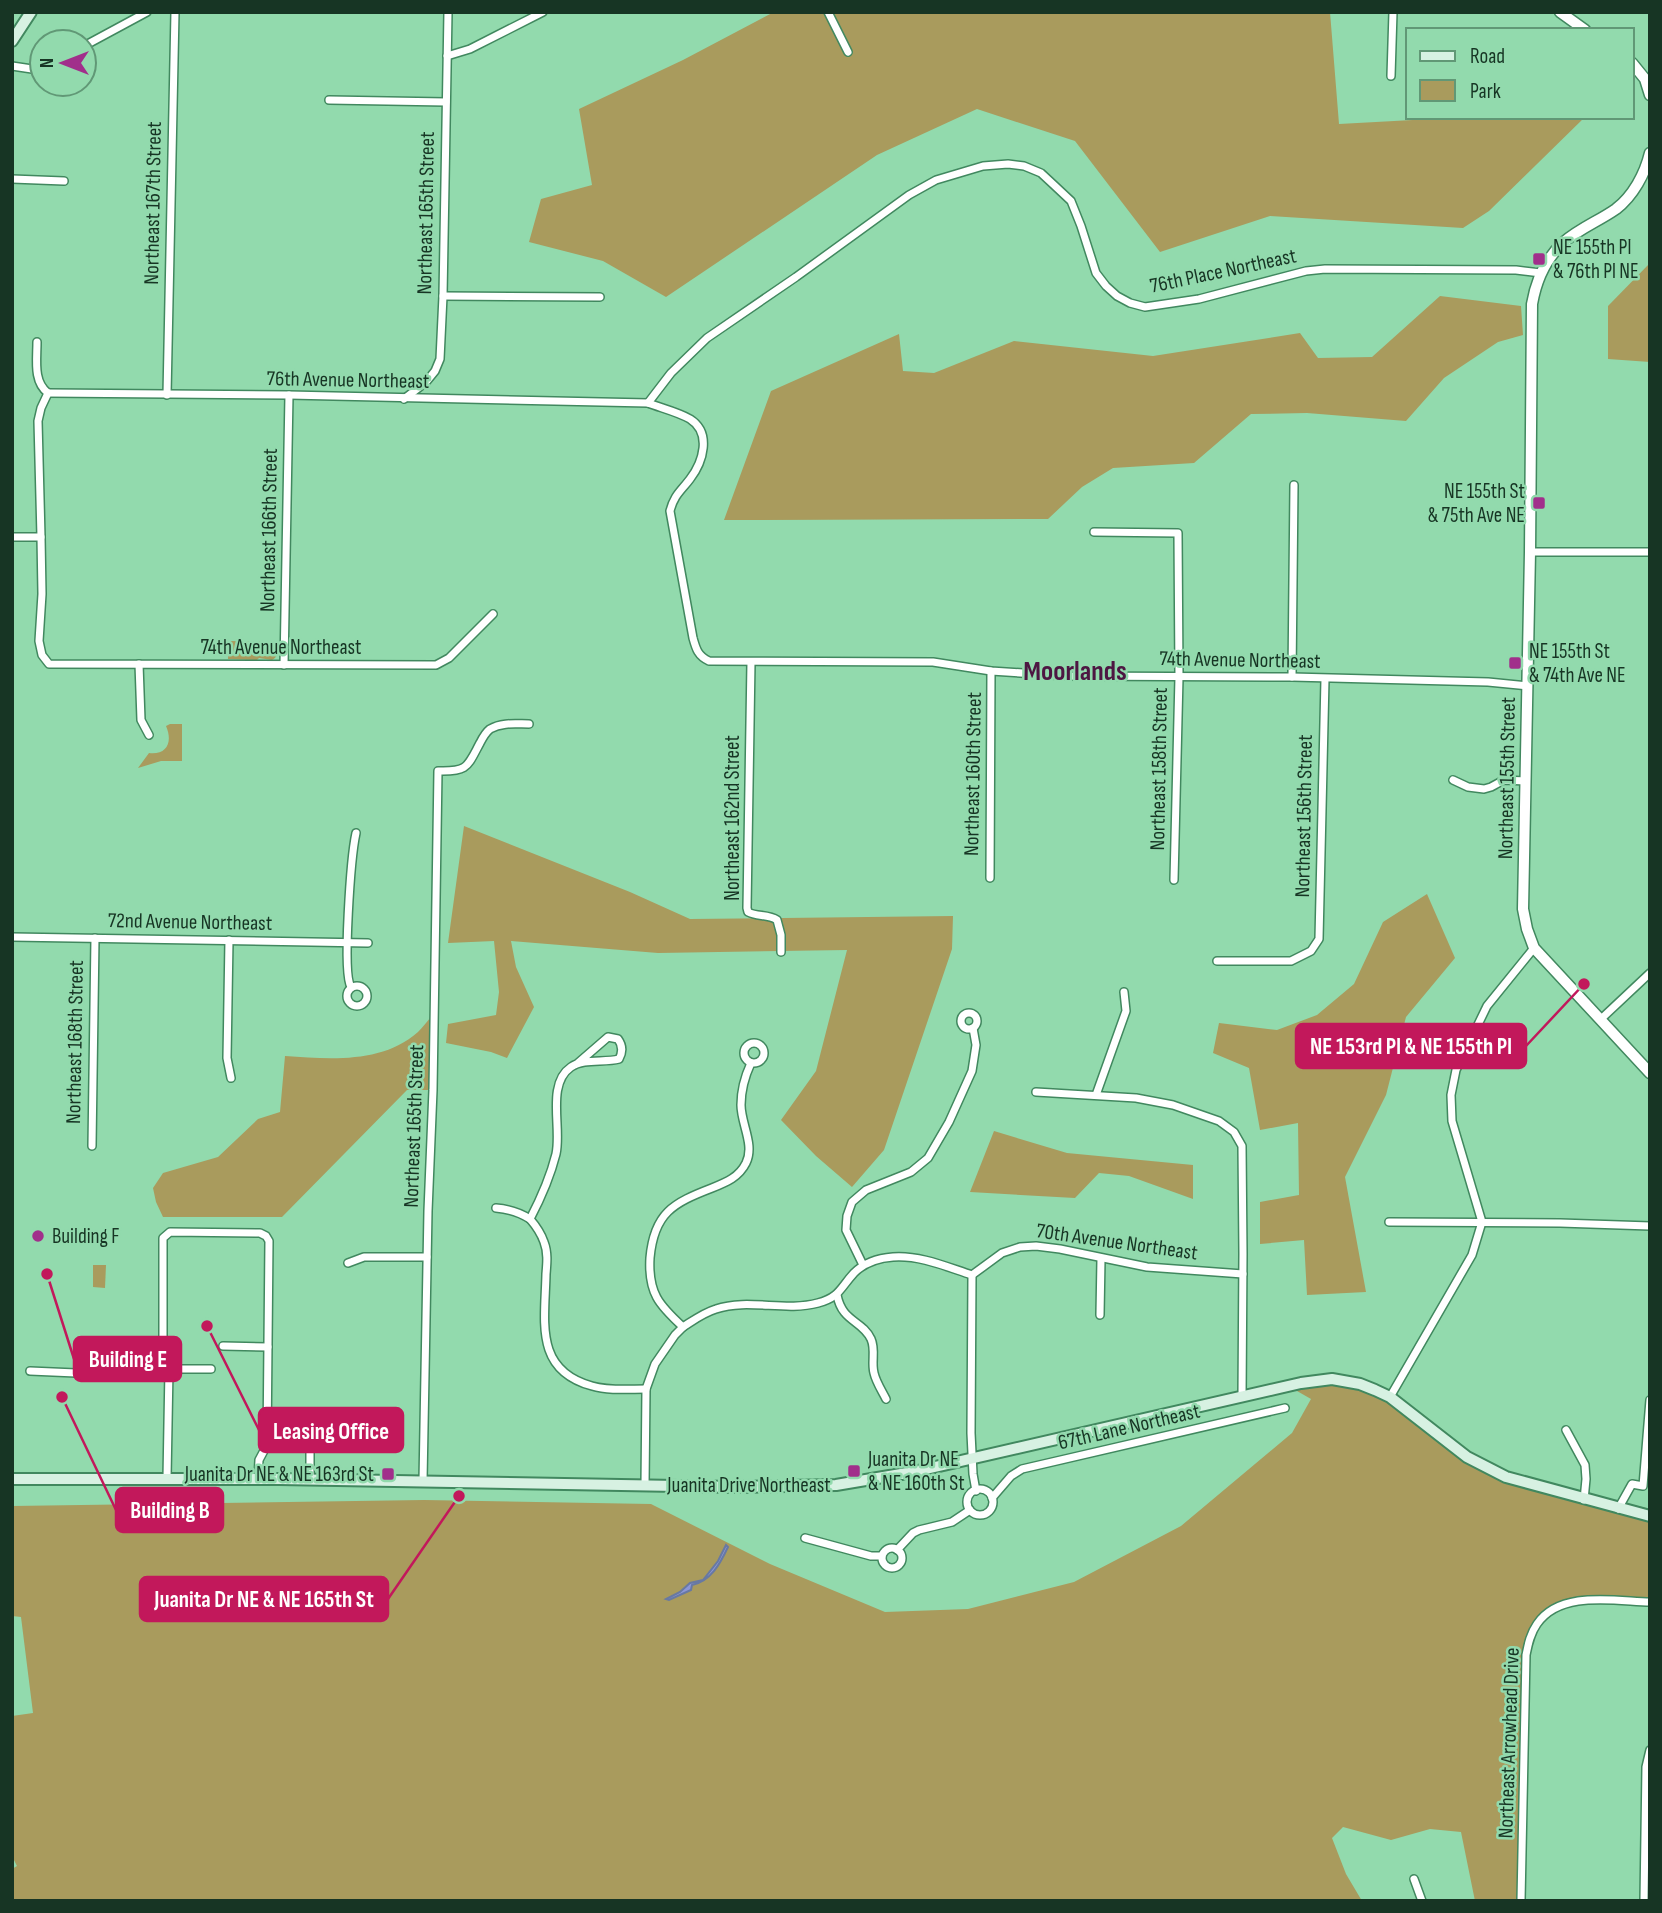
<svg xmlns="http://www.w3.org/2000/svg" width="1662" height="1913" font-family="'Sofia Sans Condensed',sans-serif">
	<rect width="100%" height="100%" fill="#92daad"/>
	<g fill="#a99b5d">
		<path d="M774,12H1330L1339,124L1431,119L1435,117H1585L1489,211L1463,228L1270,216L1160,252L1075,141L977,109L877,155L666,297L603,261L529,242L541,199L592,185L579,109L683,60Z"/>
		<path d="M1650,263V362L1608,359V306Z"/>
		<path d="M1440,296L1521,306L1523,335L1498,342L1444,378L1406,421L1307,413L1251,414L1194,463L1113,468L1082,487L1048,519L724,520L771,391L899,334L903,371L934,373L1014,341L1153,356L1300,333L1318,358L1372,357Z"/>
		<path d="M229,641L278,642C279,650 279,656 272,660L259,658L257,660L228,659Z"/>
		<path d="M170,724H182V761H161L138,768L149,753C167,755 173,742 166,726Z"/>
		<path d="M464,826L630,892L690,919L953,916L952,949L884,1150L852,1187L816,1156L781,1120L816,1071L847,950L658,953L511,941L516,967L534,1007L507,1058L491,1052L446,1043L448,1024L496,1015L499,992L494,941L448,943Z"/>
		<path d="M1427,894L1455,958L1406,1017L1386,1095L1345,1177L1366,1292L1307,1295L1304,1240L1260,1244V1202L1299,1195L1298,1123L1260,1130L1249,1068L1213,1053L1219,1023L1277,1030L1317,1015L1354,984L1383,922Z"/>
		<path d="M432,1015L431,1090H407L282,1217H163L156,1202L153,1188L163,1173L218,1157L258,1119L280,1112L285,1056C330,1059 382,1064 418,1032C423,1027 428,1021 432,1015Z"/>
		<path d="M994,1131L1067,1153L1193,1165V1199L1129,1176L1099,1173L1075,1198L970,1192Z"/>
		<path d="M93,1265H106L105,1288L93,1287Z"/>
		<path d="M1318,1375L1355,1378L1467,1457L1507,1474L1650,1509V1602L1583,1600L1553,1608L1530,1639L1521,1901H1475L1461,1832L1430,1829L1391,1840L1343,1827L1332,1838L1346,1874L1362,1901H12V1869L17,1866L12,1856V1716L33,1713L21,1617L12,1616V1506L424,1500L651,1504L770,1564L885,1612L968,1609L1074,1582L1181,1526L1292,1433L1311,1399L1283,1383Z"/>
	</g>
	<path fill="#8b96d8" stroke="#6879a2" stroke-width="2" d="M726,1545L728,1547C720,1564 711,1581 692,1585L691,1590L669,1600L666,1599L680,1592L690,1583L703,1580L718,1561Z"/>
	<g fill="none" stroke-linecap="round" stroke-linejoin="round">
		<defs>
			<g id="minor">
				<path d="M828,12L848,52"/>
				<path d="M84,46L147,12"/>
				<path d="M447,56L470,49L543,12"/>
				<path d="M12,66L32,69L42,68"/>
				<path d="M1391,76L1393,12"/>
				<path d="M329,100L446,102"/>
				<path d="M12,179L64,181"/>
				<path d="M443,296L600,297"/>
				<path d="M37,342C37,360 33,382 48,393"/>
				<path d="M48,393L289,395L648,403C661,408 678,412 690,419C712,433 703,462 690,479C681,491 674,495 670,511L693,638C696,649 698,656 709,661L933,662L991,671L1068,676L1292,677L1488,682L1528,686"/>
				<path d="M48,393L41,408L38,421L41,537L42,594L39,641L42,655L49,664L436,665L449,658L493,614"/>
				<path d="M167,395L175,12"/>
				<path d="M404,399L426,382L435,371L440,359L443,296L448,12"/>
				<path d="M648,403L671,373L707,338L796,277L909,195L936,180L983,166L1008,164L1024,166L1041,173L1055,186L1071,201L1081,226L1096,273L1106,286L1117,296L1130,303L1145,307L1199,299L1306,271L1325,269L1516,270L1541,273"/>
				<path d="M1094,532L1178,533L1179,677L1174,880"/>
				<path d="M12,537H41"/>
				<path d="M1530,552H1650"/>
				<path d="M751,662L747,908L748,912C757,917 768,914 777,920L781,935V952"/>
				<path d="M139,664L141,720L149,735"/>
				<path d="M284,665L289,395"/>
				<path d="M1292,677L1294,485"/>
				<path d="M1453,780L1468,787L1484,789L1491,787L1504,780L1526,781"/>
				<path d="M990,878L991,671"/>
				<path d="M12,937L368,943"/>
				<path d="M229,940L227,1058L231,1078"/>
				<path d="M1217,961H1291L1311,951L1319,939L1325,679"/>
				<circle cx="357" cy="996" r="10"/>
				<path d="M351,987C342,973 351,856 356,833"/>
				<circle cx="969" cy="1021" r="8"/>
				<path d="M1601,1019L1650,973"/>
				<circle cx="754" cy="1053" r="10"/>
				<path d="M578,1063L608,1037L618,1039C623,1046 623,1052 619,1059C604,1063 584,1058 571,1067C546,1084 562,1128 556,1154C550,1178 541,1198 530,1219C536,1226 541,1233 544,1242C548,1252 547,1263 546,1274C545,1322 534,1370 592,1386C609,1391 629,1389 646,1389"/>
				<path d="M1036,1092L1136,1098L1173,1105L1219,1121L1234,1132L1242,1146L1243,1254L1242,1397"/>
				<path d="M1096,1095L1126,1011L1124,992"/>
				<path d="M92,1146L95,938"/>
				<path d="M496,1208C509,1209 519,1212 530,1219"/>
				<path d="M1389,1222L1560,1223L1650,1226"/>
				<path d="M348,1263L364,1257H427"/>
				<path d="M863,1265L846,1230L847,1216L852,1202L866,1190L911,1172L928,1158L949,1122L972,1071L976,1045L973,1028"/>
				<path d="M972,1275L971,1433L973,1474L976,1491"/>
				<path d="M837,1295C842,1322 862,1320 871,1339C876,1350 871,1362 874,1373C876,1382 882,1391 886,1399"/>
				<path d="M1100,1315L1101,1259"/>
				<path d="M683,1327C694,1320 703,1313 716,1309C748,1298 785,1312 818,1303C840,1297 840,1288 854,1273C864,1263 879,1258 893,1257C920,1255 947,1267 972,1275L1002,1253L1020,1247L1036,1246L1060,1249L1147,1267L1243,1274"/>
				<path d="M223,1346L268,1347"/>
				<path d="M169,1369H211"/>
				<path d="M30,1371L76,1373"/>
				<path d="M1390,1397L1472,1255L1482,1222L1452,1121L1451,1095L1456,1070L1487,1006L1534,948"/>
				<path d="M310,1416V1480"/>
				<path d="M1566,1430L1585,1465L1586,1479L1584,1500"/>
				<path d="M167,1478L169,1369L163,1354V1238L170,1232L260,1233L266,1236L269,1241L267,1445L259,1460L258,1479"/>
				<path d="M423,1481L428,1211L433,1090L438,771C468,772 467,767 480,743C483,737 485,733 490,729C502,722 516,724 529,724"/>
				<path d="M645,1485L646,1389L655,1364L675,1335L683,1327C659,1305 648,1293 650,1258C654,1213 673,1203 712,1188C727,1182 739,1177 746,1163C755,1145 741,1124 741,1105C741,1091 745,1076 751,1063"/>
				<circle cx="980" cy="1502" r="13"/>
				<path d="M992,1498L1011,1476L1022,1469L1285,1408"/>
				<path d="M1618,1509L1632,1484L1643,1486L1650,1400"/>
				<path d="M805,1538L871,1556H882"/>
				<circle cx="892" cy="1558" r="10"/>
				<path d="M897,1550L913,1533L919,1530L952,1522L970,1510"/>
				<path d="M1414,1879L1422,1901"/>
				<path d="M1521,1901L1526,1655C1528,1645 1530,1634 1537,1624C1560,1590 1614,1601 1650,1602"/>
				<path d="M1644,1901L1646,1767L1650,1750"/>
			</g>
			<g id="tertiary">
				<path d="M1560,12L1585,30"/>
				<path d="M1632,63L1645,79L1650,95"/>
				<path d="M1650,153C1645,174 1633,196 1616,209C1599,221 1580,228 1564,242C1546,258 1536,281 1532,304L1530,552L1523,909L1527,929L1534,948L1650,1073"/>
			</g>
			<g id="secondary">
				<path d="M12,41L31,12"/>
				<path d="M12,1479H279L734,1487L836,1485L913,1472L1301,1383L1332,1379L1360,1384L1375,1390L1390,1397L1467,1457L1506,1477L1650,1516"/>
			</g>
		</defs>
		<use href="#minor" stroke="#41885f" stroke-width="10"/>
		<use href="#tertiary" stroke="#41885f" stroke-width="13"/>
		<use href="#secondary" stroke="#41885f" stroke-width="14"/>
		<use href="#minor" stroke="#fff" stroke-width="7"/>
		<use href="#tertiary" stroke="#fff" stroke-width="10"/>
		<use href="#secondary" stroke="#d7f1e2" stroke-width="10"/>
	</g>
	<g fill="#a12f8b" stroke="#92daad" stroke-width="2.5">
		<rect x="1532" y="252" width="14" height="14" rx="3.5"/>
		<rect x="1532" y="496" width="14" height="14" rx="3.5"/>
		<rect x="1508" y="656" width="14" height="14" rx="3.5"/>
		<circle cx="38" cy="1236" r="7"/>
		<rect x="847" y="1464" width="14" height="14" rx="3.5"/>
		<rect x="381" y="1467" width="14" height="14" rx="3.5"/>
	</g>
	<g text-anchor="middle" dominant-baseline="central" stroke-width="5" stroke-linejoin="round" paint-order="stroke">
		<g font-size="21" fill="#173524" stroke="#92daad">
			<text transform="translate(153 203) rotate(-89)">Northeast 167th Street</text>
			<text transform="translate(426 213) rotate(-89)">Northeast 165th Street</text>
			<text transform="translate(1223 271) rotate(-12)">76th Place Northeast</text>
			<text transform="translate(348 380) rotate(1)">76th Avenue Northeast</text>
			<text transform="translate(269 530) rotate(-89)">Northeast 166th Street</text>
			<text x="281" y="647">74th Avenue Northeast</text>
			<text transform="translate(1240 660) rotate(1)">74th Avenue Northeast</text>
			<text transform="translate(1159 769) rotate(-89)">Northeast 158th Street</text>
			<text transform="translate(973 774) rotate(-89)">Northeast 160th Street</text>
			<text transform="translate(1507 778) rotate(-89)">Northeast 155th Street</text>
			<text transform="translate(1304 816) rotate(-89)">Northeast 156th Street</text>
			<text transform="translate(732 818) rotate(-90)">Northeast 162nd Street</text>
			<text transform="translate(190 922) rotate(1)">72nd Avenue Northeast</text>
			<text transform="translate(75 1042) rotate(-89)">Northeast 168th Street</text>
			<text transform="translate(414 1126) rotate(-88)">Northeast 165th Street</text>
			<text transform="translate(1117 1242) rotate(8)">70th Avenue Northeast</text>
			<text transform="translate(1129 1427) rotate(-13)">67th Lane Northeast</text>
			<text x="749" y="1485">Juanita Drive Northeast</text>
			<text transform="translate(1509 1743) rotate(-88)">Northeast Arrowhead Drive</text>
		</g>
		<g font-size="21" fill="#173524" stroke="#92daad" text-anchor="start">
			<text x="1553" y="247">NE 155th Pl<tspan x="1553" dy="24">&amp; 76th Pl NE</tspan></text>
			<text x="1525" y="491" text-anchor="end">NE 155th St<tspan x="1525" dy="24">&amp; 75th Ave NE</tspan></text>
			<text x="1529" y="651">NE 155th St<tspan x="1529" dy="24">&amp; 74th Ave NE</tspan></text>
			<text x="52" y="1236">Building F</text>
			<text x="868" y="1459">Juanita Dr NE<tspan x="868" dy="24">&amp; NE 160th St</tspan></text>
			<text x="374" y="1474" text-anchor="end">Juanita Dr NE &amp; NE 163rd St</text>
		</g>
		<g font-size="28" font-weight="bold" fill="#4d1642" stroke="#92daad">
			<text x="1075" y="671">Moorlands</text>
		</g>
	</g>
	<path fill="none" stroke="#c2185b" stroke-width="2.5" d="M1584 984L1526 1046M47 1274L74 1359M207 1326L259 1430M62 1397L116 1510M459 1496L388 1599"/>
	<g fill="#c2185b" stroke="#92daad" stroke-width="2.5">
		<circle cx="1584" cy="984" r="7"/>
		<circle cx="47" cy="1274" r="7"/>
		<circle cx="207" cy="1326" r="7"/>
		<circle cx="62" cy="1397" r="7"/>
		<circle cx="459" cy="1496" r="7"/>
	</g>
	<g fill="#c2185b" stroke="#c2185b" stroke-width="2.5">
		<rect x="1296" y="1024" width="230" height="44" rx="7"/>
		<rect x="74" y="1337" width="107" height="44" rx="7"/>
		<rect x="259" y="1408" width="144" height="44" rx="7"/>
		<rect x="116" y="1488" width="107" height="44" rx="7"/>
		<rect x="140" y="1577" width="248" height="44" rx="7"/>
	</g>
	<g font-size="23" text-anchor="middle" font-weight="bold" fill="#fff">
		<text x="1411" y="1054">NE 153rd Pl &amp; NE 155th Pl</text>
		<text x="128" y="1367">Building E</text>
		<text x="331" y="1439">Leasing Office</text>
		<text x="170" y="1518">Building B</text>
		<text x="264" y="1607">Juanita Dr NE &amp; NE 165th St</text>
	</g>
	<rect width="1662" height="1913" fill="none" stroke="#173524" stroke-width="28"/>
	<rect x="1406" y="28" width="228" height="91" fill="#92daad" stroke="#619876" stroke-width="2"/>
	<rect x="1420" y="51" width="35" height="10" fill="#d7f1e2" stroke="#619876" stroke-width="2"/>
	<text x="1470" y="63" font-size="21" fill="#173524">Road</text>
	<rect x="1420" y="80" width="35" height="21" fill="#a99b5d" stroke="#619876" stroke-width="2"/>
	<text x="1470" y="98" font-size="21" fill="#173524">Park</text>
	<g transform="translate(63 63) rotate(270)"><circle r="33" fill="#92daad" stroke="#619876" stroke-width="2"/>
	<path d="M0-5L12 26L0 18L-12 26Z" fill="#a12f8b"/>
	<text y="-10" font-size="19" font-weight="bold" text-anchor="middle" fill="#173524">N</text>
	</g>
</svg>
